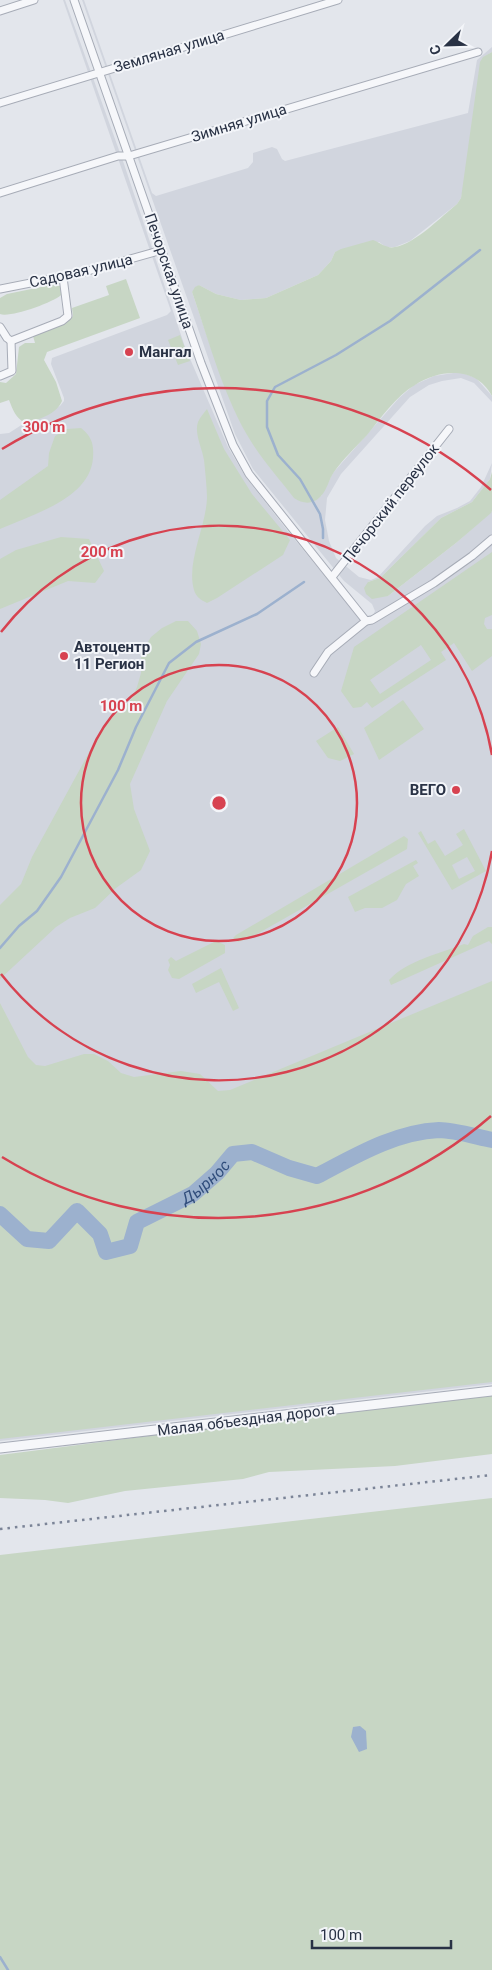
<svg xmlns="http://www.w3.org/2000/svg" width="492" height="1970" font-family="Roboto,sans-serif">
	<rect width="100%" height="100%" fill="#e3e6ec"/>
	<path fill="#d1d5de" d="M63,0H65L124,164L185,347L228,447L245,476L287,530L342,597L351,608L365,616L373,615L375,611L372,604L344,581L253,469L235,434L82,0H84L152,193L156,196L248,168L253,162V153L272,147L277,149L282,159L285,161L468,113L477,60L492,47V52L484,57L464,184L461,198L457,204L410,241L395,247H386L379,242L335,252L331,261L318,275L266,298L241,300L216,294L199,285L192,292L211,348L233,405L321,496L333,473L399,398L414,385L434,376L460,372L476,378L492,396V402L474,383L461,378L442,381L429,385L410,397L341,474L327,498L325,520L329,541L336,558L359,577L371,580L378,577L425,526L437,516L457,508L470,501L481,487L492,463L490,479L472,502L441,518L380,578L368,582L388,596L456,543L492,511V1384L0,1441V434L9,433L34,417L60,406L64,401V398L51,364L52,358L167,315L171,311Z"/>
	<g fill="#c7d6c4" fill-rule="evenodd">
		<path d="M492,52V396C476,366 440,369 415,385C396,396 381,418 367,435C356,447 343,459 334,472C329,479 327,490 321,496C313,505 303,504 294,498C280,480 264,462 252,443C224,399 209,341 192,292L195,287L199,285L216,294L241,300L266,298L318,275L331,261L335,252L341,249L373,240C381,243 387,249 395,247C415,244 442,216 457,204L461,198L480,62L483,57Z"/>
		<path d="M126,279L140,318L47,352L44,360L56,382L62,401C57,414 38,420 25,423C15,417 13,410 9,400L0,403V382L6,383L16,374L19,347L25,343H35L33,336L67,322L73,316L72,308L109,295L106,286Z"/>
		<path d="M51,285L60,286L61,295C52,303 10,318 0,314V298L7,294Z"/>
		<path d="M180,335L190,361L178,365L168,340Z"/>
		<path d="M207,409L224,449L252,494L290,540L283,555L217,598L207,603C201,600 196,597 194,590C186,562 206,527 207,498C207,489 205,469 204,460C202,448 194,433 198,422C200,417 204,413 207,409Z"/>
		<path d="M81,428C92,437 94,444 93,458C90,499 31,515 0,529V500L48,466L49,453L55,436L67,429Z"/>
		<path d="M492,472V511L491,513L456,543L388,596L372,599L366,594L364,588L368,582L380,578L441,518L472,502L490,479Z"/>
		<path d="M61,537L89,539L104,571L95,583L68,581L0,609V559L16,550Z"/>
		<path d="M492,552V615L485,618L484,624L487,629H492V656L472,671L454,643L441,652L446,660L372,708L367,702L361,707L353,708L341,691L354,647ZM421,645L431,660L380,694L370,680Z"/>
		<path d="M176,621H188L197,631L201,644L199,654L167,701L130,784L134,809L150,851L141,870L116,888L95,908L70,918L56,927L0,979V905L21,884L32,857L98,736L115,714L124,708L132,698L137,687L141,673V654L151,637L162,628Z"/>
		<path d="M403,700L424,729L379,760L364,728Z"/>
		<path d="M338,727L354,754L340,761L328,758L316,741Z"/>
		<path d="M464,829L486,871L452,890L418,833L421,831L428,844L435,840L445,856L463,845L456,834ZM467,857L475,871L459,879L452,865Z"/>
		<path d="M404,836L408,839L407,849L252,937L238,942L233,938L236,935Z"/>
		<path d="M416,860L418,863L413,866L419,876L406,884L397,900L382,908H365L355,912L348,897Z"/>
		<path d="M488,927H492V944L489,941L391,985L389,980C408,960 439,954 464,944L468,945L473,936Z"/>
		<path d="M216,941L225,945V953L179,979L172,978L168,970L170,965L168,960L171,957L176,961Z"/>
		<path d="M221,968L239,1008L233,1011L219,982L196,993L192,984Z"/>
		<path d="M492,981V1382L0,1439V1003L28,1057L36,1065L45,1066L84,1054H94L108,1061L121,1073L134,1077L181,1071L200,1074L218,1091L230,1090Z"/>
		<path d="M492,1395V1454L395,1466L269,1472L243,1479L125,1491L68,1503L45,1500L0,1498V1455L265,1421Z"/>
		<path d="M492,1498V1970H0V1555Z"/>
	</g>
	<path fill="#9cb1ce" d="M360,1726L366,1731L367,1749L359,1752L351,1737L353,1727Z"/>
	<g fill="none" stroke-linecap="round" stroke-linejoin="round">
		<g stroke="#9cb1ce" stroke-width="2.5">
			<path d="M323,538V529L320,514L300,479L278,455L267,427V401L275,387L336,355L390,321L480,250"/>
			<path d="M0,948L19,926L37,911L61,877L118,770L136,727L169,663L196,642L257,614L304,582"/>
			<path d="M0,1957L8,1970"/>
		</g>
		<path stroke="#9cb1ce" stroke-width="16" id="s1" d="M0,1214L27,1239L49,1241L77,1211L100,1234L106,1252L130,1246L137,1222L193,1194L217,1173L233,1154L252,1152L289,1168L317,1176C355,1156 395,1132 439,1130C454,1130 477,1137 492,1140"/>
		<defs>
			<g id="minor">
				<path d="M74,0L201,363L233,445L249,474L366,621L372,620L434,583L472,556L492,539"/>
				<path d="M0,11L34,0"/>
				<path d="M0,103L338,0"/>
				<path d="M0,193L118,156H129L478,52"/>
				<path d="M0,289L81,273L162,250"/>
				<path d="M0,327L7,338L11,341L62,321L68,316L63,277"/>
				<path d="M0,376L12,371L11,341"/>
				<path d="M332,577L449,429"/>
				<path d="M314,673L328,652L366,621"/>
			</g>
			<path id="tertiary" d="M0,1448L492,1391"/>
		</defs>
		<use href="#minor" stroke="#a7acb7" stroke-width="9"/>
		<use href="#tertiary" stroke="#a7acb7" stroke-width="11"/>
		<use href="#minor" stroke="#f6f7fa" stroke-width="7"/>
		<use href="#tertiary" stroke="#f6f7fa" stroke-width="9"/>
		<path stroke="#7b8497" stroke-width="2.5" stroke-dasharray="2.5 5" stroke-linecap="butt" d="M0,1529L492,1475"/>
	</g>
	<g fill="none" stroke="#d74250" stroke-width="2.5">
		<circle cx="219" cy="803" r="138"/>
		<path d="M492 851A277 277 0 0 1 1 974M1 632A277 277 0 0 1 492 755"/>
		<path d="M491 1116A415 415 0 0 1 2 1157M2 449A415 415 0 0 1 491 490"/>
	</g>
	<g fill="#d74250" stroke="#f3f5f9" stroke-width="2">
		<circle cx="129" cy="352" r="5"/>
		<circle cx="64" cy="656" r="5"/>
		<circle cx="456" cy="790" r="5"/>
	</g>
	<g text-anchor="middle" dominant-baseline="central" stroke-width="4" stroke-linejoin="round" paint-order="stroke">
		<g font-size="15" fill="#293245" stroke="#f3f5f9">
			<text transform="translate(169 51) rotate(-17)">Земляная улица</text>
			<text transform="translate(239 123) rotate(-17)">Зимняя улица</text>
			<text transform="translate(81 271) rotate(-13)">Садовая улица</text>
			<text transform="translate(169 271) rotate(71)">Печорская улица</text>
			<text transform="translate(391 503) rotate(-52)">Печорский переулок</text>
			<text transform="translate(246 1420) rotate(-7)">Малая объездная дорога</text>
		</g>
		<g font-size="15" font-weight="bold" fill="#293245" stroke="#f3f5f9" text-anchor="start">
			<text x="139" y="352">Мангал</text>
			<text x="74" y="647">Автоцентр<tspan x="74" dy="17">11 Регион</tspan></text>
			<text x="446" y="790" text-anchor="end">ВЕГО</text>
		</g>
		<g font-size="16" font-style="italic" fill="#314e7c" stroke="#f3f5f9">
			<text stroke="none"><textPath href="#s1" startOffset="281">Дырнос</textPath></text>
		</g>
	</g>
	<circle cx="219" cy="803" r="8" fill="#d74250" stroke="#f3f5f9" stroke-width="2.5"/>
	<g font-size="15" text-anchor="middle" font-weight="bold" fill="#d74250" stroke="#f3f5f9" stroke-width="4" stroke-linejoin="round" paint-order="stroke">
		<text x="44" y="432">300 m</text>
		<text x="102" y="557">200 m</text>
		<text x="121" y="711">100 m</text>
	</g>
	<g transform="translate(447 45) rotate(247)" stroke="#f3f5f9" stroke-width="4" paint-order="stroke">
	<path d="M0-4L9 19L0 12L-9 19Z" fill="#293245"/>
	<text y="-8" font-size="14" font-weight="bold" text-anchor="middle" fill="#293245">С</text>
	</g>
	<path d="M312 1940v8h139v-8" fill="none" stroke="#293245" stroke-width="2.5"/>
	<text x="320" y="1940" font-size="15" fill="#293245" stroke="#f3f5f9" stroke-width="4" paint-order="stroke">100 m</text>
</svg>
